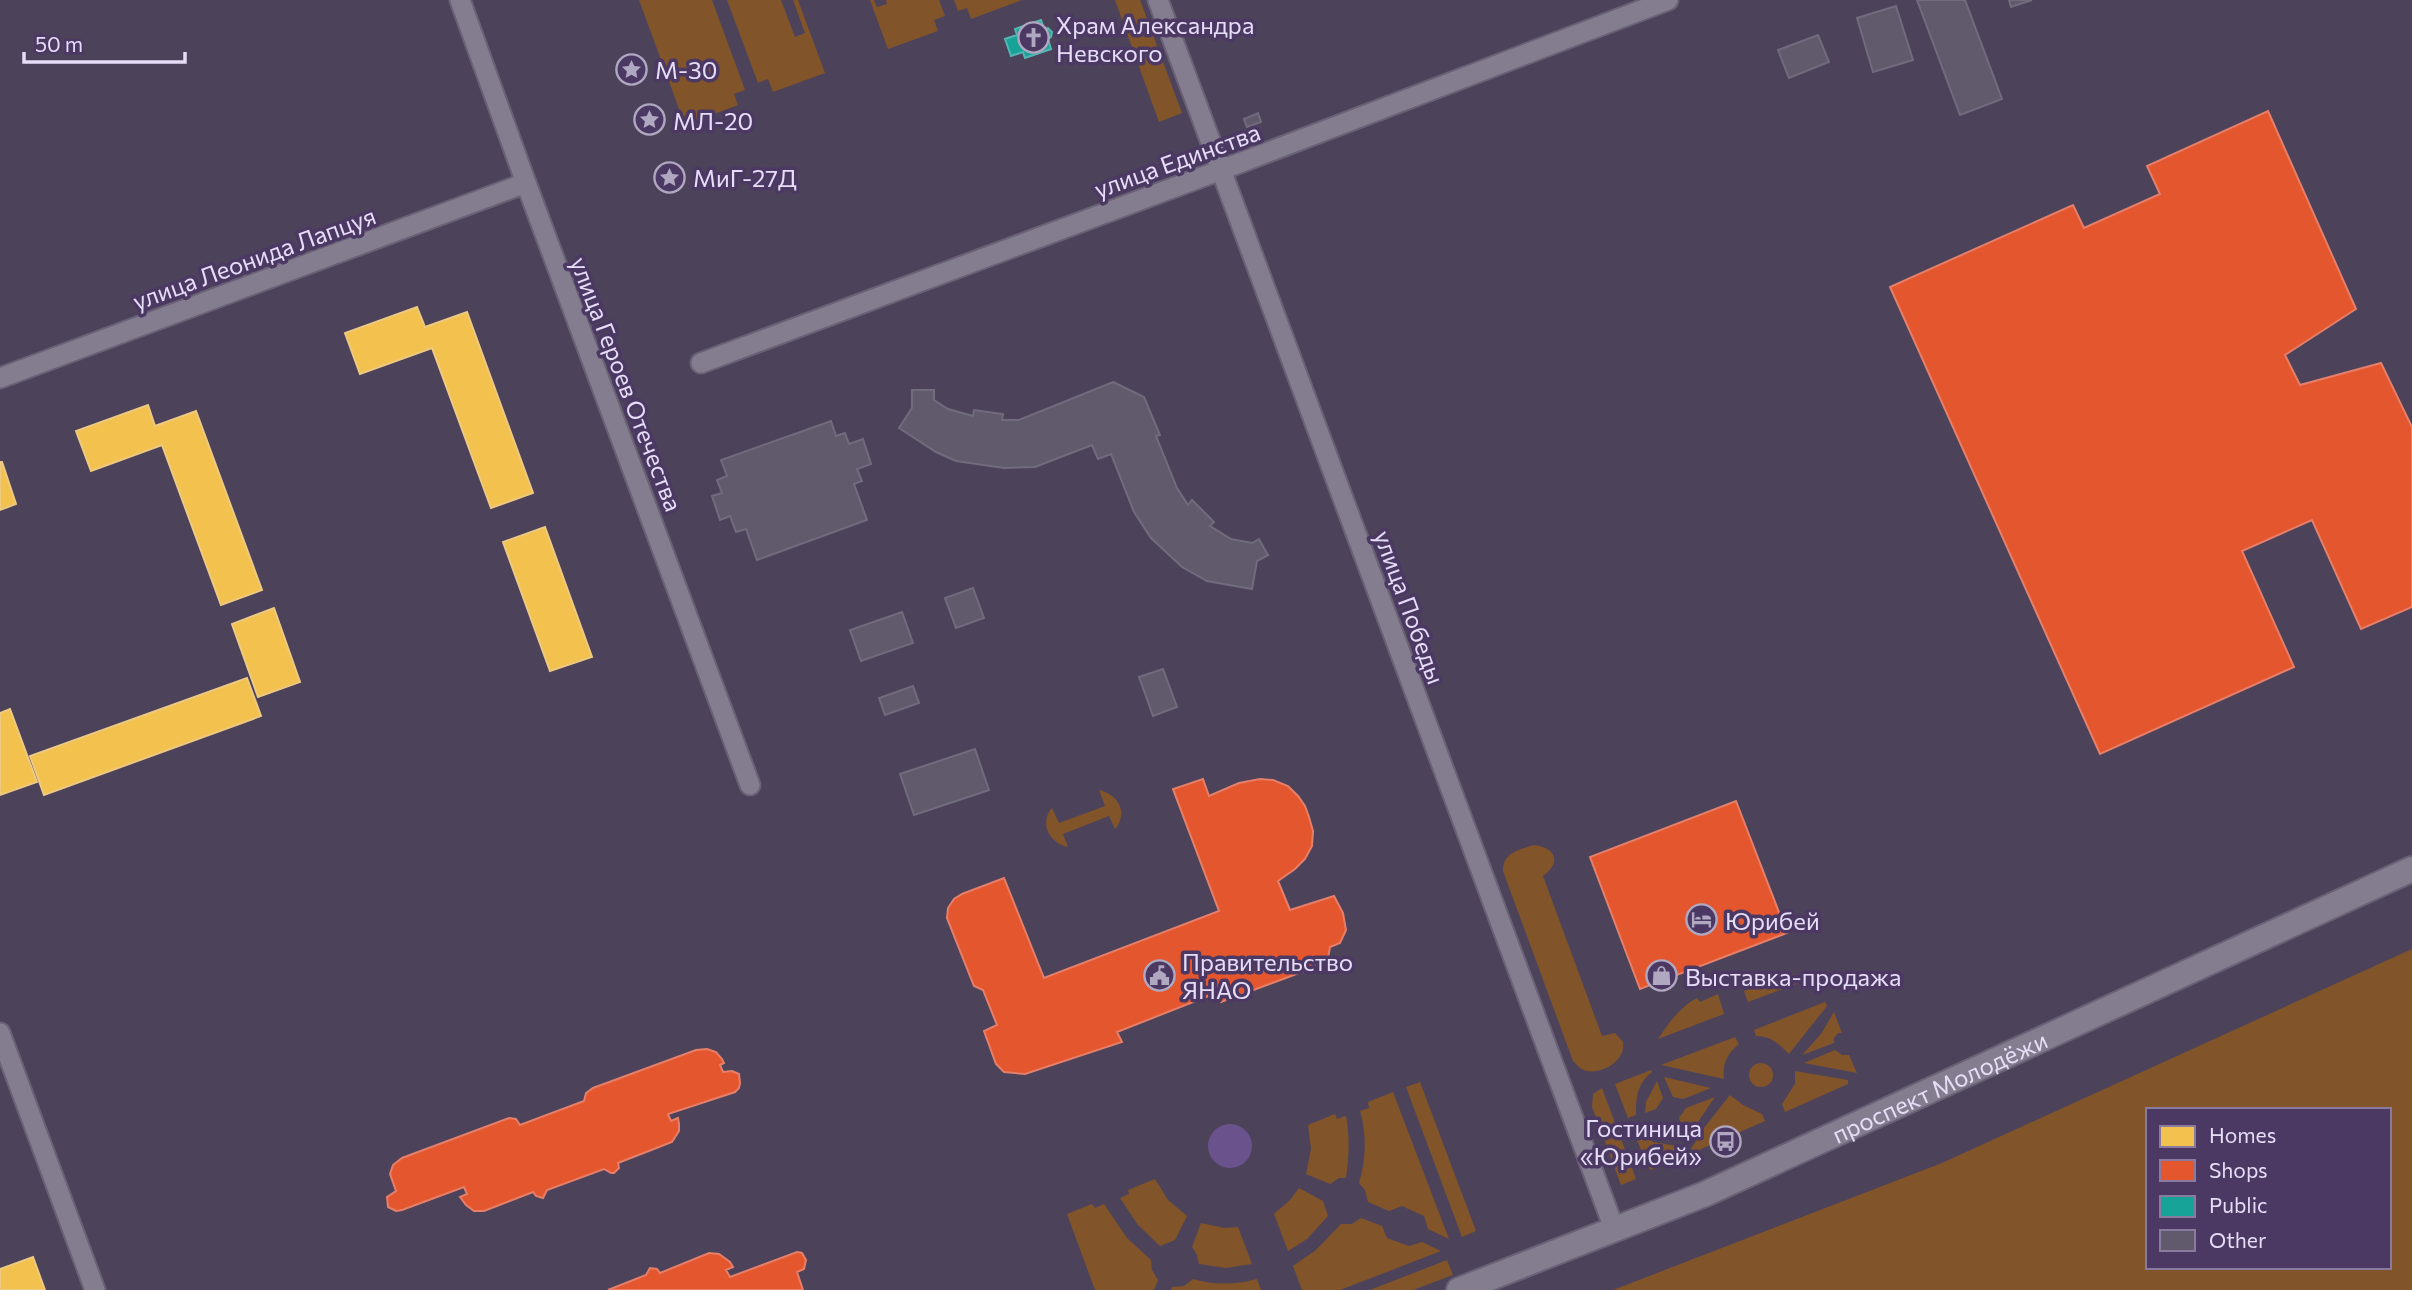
<svg xmlns="http://www.w3.org/2000/svg" width="2412" height="1290" font-family="Commissioner,sans-serif">
	<rect width="100%" height="100%" fill="#4c435a"/>
	<g fill="#82542a" fill-rule="evenodd">
		<path d="M639,0H712L745,90L734,94L738,105L685,125Z"/>
		<path d="M727,0H781L795,37L805,33L793,0H798L825,73L773,92L768,79L758,83Z"/>
		<path d="M870,0H874L877,7L887,4L886,0H939L945,16L934,20L938,31L888,49Z"/>
		<path d="M954,0H1022L971,19L967,8L958,11Z"/>
		<path d="M1115,0H1140L1182,113L1159,122Z"/>
		<path d="M1099,790C1118,794 1129,813 1115,829L1109,816L1063,834L1068,847C1049,843 1039,823 1052,808L1059,823L1105,806Z"/>
		<path d="M1534,845C1557,848 1561,863 1543,876L1602,1036L1615,1033L1623,1042C1626,1060 1604,1074 1587,1071C1581,1070 1577,1065 1573,1061L1503,871C1503,852 1519,850 1534,845Z"/>
		<path d="M2412,949V1290H1613L1942,1163ZM2148,1110H2389V1267H2148Z"/>
		<path d="M1770,972L1810,976L1812,978L1748,1002L1744,991L1773,980Z"/>
		<path d="M1718,994L1724,1014L1658,1039C1668,1024 1680,1007 1697,998L1700,1002Z"/>
		<path d="M1825,1002L1827,1006L1789,1054C1779,1044 1771,1036 1756,1036L1754,1030Z"/>
		<path d="M1834,1012L1842,1033H1838L1834,1038V1043L1802,1055L1821,1034Z"/>
		<path d="M1735,1037L1739,1044C1727,1054 1722,1064 1724,1079L1661,1065Z"/>
		<path d="M1835,1050L1842,1055H1849L1857,1073L1804,1063Z"/>
		<circle cx="1761" cy="1075" r="12"/>
		<path d="M1651,1070L1652,1072C1637,1084 1636,1097 1636,1115L1628,1118L1615,1084Z"/>
		<path d="M1795,1071L1848,1080V1084L1785,1112L1782,1104L1795,1084Z"/>
		<path d="M1664,1077L1711,1088L1683,1099L1673,1097Z"/>
		<path d="M1657,1081L1663,1098L1656,1109L1645,1113L1646,1102Z"/>
		<path d="M1420,1082L1476,1231L1462,1237L1406,1087Z"/>
		<path d="M1602,1088L1636,1179L1621,1185L1592,1107L1593,1094Z"/>
		<path d="M1393,1092L1449,1239L1428,1229L1424,1216L1402,1206L1389,1211L1368,1202L1365,1190L1359,1183C1366,1160 1367,1135 1360,1111L1369,1108L1368,1102Z"/>
		<path d="M1730,1095L1743,1105L1762,1114L1765,1121L1692,1153L1691,1149L1704,1128Z"/>
		<path d="M1715,1097L1687,1138L1679,1118L1686,1108Z"/>
		<path d="M1335,1114L1337,1119L1346,1116C1350,1137 1349,1157 1346,1178H1339L1330,1184L1306,1174L1311,1149L1308,1125Z"/>
		<path d="M1642,1128L1653,1142L1677,1146L1682,1159L1650,1170L1633,1131Z"/>
		<path d="M1155,1179L1168,1200L1187,1216L1175,1240L1160,1246L1138,1225L1120,1198L1129,1194L1128,1190Z"/>
		<path d="M1299,1188L1323,1201L1328,1216L1307,1239L1288,1251L1274,1214L1290,1200Z"/>
		<path d="M1092,1204L1095,1208L1104,1204L1127,1238L1151,1260L1152,1270L1158,1280L1154,1290H1095L1067,1214Z"/>
		<path d="M1361,1218L1382,1226L1387,1238L1409,1246L1422,1242L1441,1251L1340,1290H1302L1293,1266L1316,1250L1341,1224H1352Z"/>
		<path d="M1201,1223L1224,1228L1238,1227L1252,1264L1226,1268L1199,1264L1197,1255L1192,1247Z"/>
		<path d="M1447,1260L1453,1275L1413,1290H1370Z"/>
		<path d="M1193,1279C1214,1285 1235,1285 1257,1279L1261,1290H1171L1172,1287L1184,1286Z"/>
	</g>
	<circle fill="#6a528c" cx="1230" cy="1146" r="22"/>
	<g fill="#f2c14e" stroke="#eec981" stroke-width="2">
		<path d="M417,307L425,327L467,312L533,493L491,508L432,348L360,374L345,333Z"/>
		<path d="M148,405L155,426L196,411L262,590L221,605L162,445L91,471L76,431Z"/>
		<path d="M0,462H2L16,504L0,510Z"/>
		<path d="M545,527L592,657L550,671L503,542Z"/>
		<path d="M274,608L300,682L258,697L232,624Z"/>
		<path d="M247,678L261,716L44,795L30,756Z"/>
		<path d="M10,709L37,782L0,795V713Z"/>
		<path d="M33,1257L45,1290H0V1269Z"/>
	</g>
	<g fill="#e4572e" stroke="#e57f6a" stroke-width="2">
		<path d="M2268,111L2356,309L2285,355L2300,385L2381,363L2412,427V607L2361,629L2312,520L2242,551L2294,667L2100,754L1890,287L2073,205L2084,228L2160,194L2147,166Z"/>
		<path d="M1203,779L1209,796L1239,783L1260,779L1273,780L1288,786L1298,796L1305,806L1309,817L1313,831L1312,846L1305,859L1295,869L1278,881L1290,910L1334,896L1343,913L1346,930L1340,943L1330,947L1328,958L1321,965L1221,1002L1216,993L1117,1032L1122,1042L1025,1074L1004,1072L996,1064L984,1031L997,1025L983,990L974,986L947,918L948,908L954,899L962,894L1004,878L1044,978L1219,911L1173,789Z"/>
		<path d="M1736,801L1787,933L1640,989L1590,857Z"/>
		<path d="M707,1049L716,1052L722,1059L724,1063L720,1065L723,1072L732,1071L739,1074L740,1083L739,1088L735,1092L668,1114L671,1121L678,1118L679,1124V1131L672,1142L618,1163L619,1168L614,1173H611L604,1169L547,1190L543,1198L536,1196L533,1192L484,1211H474L466,1205L460,1197L467,1194L464,1187L402,1210L396,1211L388,1207L387,1197L396,1191L390,1174L393,1165L402,1158L509,1118L516,1119L520,1125L584,1101L586,1093L593,1088L696,1050Z"/>
		<path d="M797,1252L802,1253L806,1260L804,1269L797,1272L803,1290H608L646,1275L650,1268L657,1269L660,1273L709,1253L719,1254L730,1262L733,1267L726,1270L730,1277Z"/>
	</g>
	<g fill="#17a398" stroke="#55b4b4" stroke-width="2" fill-rule="evenodd">
		<path d="M1041,20L1044,29L1048,28L1052,32L1051,37L1048,39L1051,49L1025,58L1023,52L1011,56L1005,39L1017,35L1015,29ZM1032,28L1042,33L1044,40L1040,46L1033,49L1026,46L1023,39L1025,32Z"/>
		<circle cx="1033" cy="39" r="10"/>
	</g>
	<g fill="#61596c" stroke="#726b7e" stroke-width="2">
		<path d="M1917,0H1965L2002,99L1960,115Z"/>
		<path d="M2009,0H2032L2011,7Z"/>
		<path d="M1896,6L1913,60L1873,72L1857,18Z"/>
		<path d="M1818,35L1829,62L1789,78L1778,50Z"/>
		<path d="M1258,113L1261,122L1247,127L1244,119Z"/>
		<path d="M1113,382L1144,397L1160,435L1156,436L1177,488L1188,505L1192,500L1214,522L1210,526L1231,539L1252,543L1259,539L1268,555L1257,561L1252,589L1207,581L1182,567L1151,538L1134,512L1111,454L1098,459L1092,445L1035,467L1004,468L956,461L936,452L899,428L912,408V390H934V400L948,409L973,416L974,410L1003,414L1002,420H1019Z"/>
		<path d="M831,421L836,436L845,433L849,444L863,439L871,464L857,469L862,481L854,484L867,520L757,560L746,529L736,532L730,516L720,520L712,496L722,493L717,480L727,476L721,460Z"/>
		<path d="M973,588L984,618L956,628L945,598Z"/>
		<path d="M902,612L913,643L861,661L850,630Z"/>
		<path d="M1163,669L1177,707L1153,716L1139,677Z"/>
		<path d="M913,686L919,703L885,715L879,698Z"/>
		<path d="M975,749L989,790L914,815L900,774Z"/>
	</g>
	<g fill="none" stroke-linecap="round" stroke-linejoin="round">
		<defs>
			<g id="minor">
				<path d="M460,0L526,183L750,785"/>
				<path d="M1158,0L1615,1231"/>
				<path d="M701,363L1221,170L1668,0"/>
				<path d="M0,378L526,183"/>
				<path d="M0,1033L95,1290"/>
			</g>
			<g id="tertiary">
				<path id="s1" d="M1459,1290L1705,1194L2412,869"/>
			</g>
		</defs>
		<use href="#minor" stroke="#6a6176" stroke-width="23"/>
		<use href="#tertiary" stroke="#6a6176" stroke-width="28"/>
		<use href="#minor" stroke="#837d8f" stroke-width="19"/>
		<use href="#tertiary" stroke="#837d8f" stroke-width="24"/>
	</g>
	<defs>
		<symbol id="church-ring" viewBox="-11 -11 22 22"><circle r="9.5" fill="#4b3964" stroke="#b0a7c0" stroke-width="1.5"/><path d="M-1.2-6h2.4v3.5h3.3v2.4h-3.3V6h-2.4V-.1h-3.3v-2.4h3.3Z" fill="#b0a7c0"/></symbol>
		<symbol id="sight-ring" viewBox="-11 -11 22 22"><circle r="9.5" fill="#4b3964" stroke="#b0a7c0" stroke-width="1.5"/><path d="M0-6L1.8-2.2L6-1.7L2.9 1.2L3.7 5.4L0 3.3L-3.7 5.4L-2.9 1.2L-6-1.7L-1.8-2.2Z" fill="#b0a7c0"/></symbol>
		<symbol id="hotel-ring" viewBox="-11 -11 22 22"><circle r="9.5" fill="#4b3964" stroke="#b0a7c0" stroke-width="1.5"/><path d="M-6-4.5h1.5V1H6V5H4.5V3h-9V5H-6ZM-4 0a1.8 1.8 0 1 1 3.6 0ZM.5 0V-2.5h3Q6-2.5 6 0Z" fill="#b0a7c0"/></symbol>
		<symbol id="civic-ring" viewBox="-11 -11 22 22"><circle r="9.5" fill="#4b3964" stroke="#b0a7c0" stroke-width="1.5"/><path d="M-.6-6.5H3V-4.5H.6V-3L4-1V1h2V6H-6V1h2V-1L-.6-3ZM-1.2 2.5V6h2.4V2.5Z" fill="#b0a7c0"/></symbol>
		<symbol id="shop-ring" viewBox="-11 -11 22 22"><circle r="9.5" fill="#4b3964" stroke="#b0a7c0" stroke-width="1.5"/><path d="M-5-2.5h2.3a2.7 3.5 0 0 1 5.4 0H5L5.5 6h-11ZM-1.5-2.5h3a1.5 2.3 0 0 0-3 0Z" fill="#b0a7c0"/></symbol>
		<symbol id="bus-ring" viewBox="-11 -11 22 22"><circle r="9.5" fill="#4b3964" stroke="#b0a7c0" stroke-width="1.5"/><path d="M-5-6H5V4H4V6H2V4H-2V6H-4V4H-5ZM-3.5-4V0h7V-4ZM-3.5 1.2v1.5H-2V1.2ZM2 1.2v1.5H3.5V1.2Z" fill="#b0a7c0"/></symbol>
	</defs>
	<g fill-rule="evenodd">
		<use href="#church-ring" x="1016" y="20" width="35" height="35"/>
		<use href="#sight-ring" x="614" y="52" width="35" height="35"/>
		<use href="#sight-ring" x="632" y="102" width="35" height="35"/>
		<use href="#sight-ring" x="652" y="160" width="35" height="35"/>
		<use href="#hotel-ring" x="1684" y="902" width="35" height="35"/>
		<use href="#civic-ring" x="1142" y="958" width="35" height="35"/>
		<use href="#shop-ring" x="1644" y="958" width="35" height="35"/>
		<use href="#bus-ring" x="1708" y="1124" width="35" height="35"/>
	</g>
	<g text-anchor="middle" dominant-baseline="central" stroke-width="7" stroke-linejoin="round" paint-order="stroke">
		<g font-size="24" fill="#e6ddf7" stroke="#4b3964" text-anchor="start">
			<text x="1056" y="24">Храм Александра<tspan x="1056" dy="28">Невского</tspan></text>
			<text x="655" y="69">М-30</text>
			<text x="673" y="120">МЛ-20</text>
			<text x="693" y="177">МиГ-27Д</text>
			<text x="1725" y="920">Юрибей</text>
			<text x="1182" y="961">Правительство<tspan x="1182" dy="28">ЯНАО</tspan></text>
			<text x="1685" y="976">Выставка-продажа</text>
			<text x="1702" y="1127" text-anchor="end">Гостиница<tspan x="1702" dy="28">«Юрибей»</tspan></text>
		</g>
		<g font-size="24" fill="#e6ddf7" stroke="#4b3964">
			<text transform="translate(1177 160) rotate(-20)">улица Единства</text>
			<text transform="translate(254 258) rotate(-20)">улица Леонида Лапцуя</text>
			<text transform="translate(627 384) rotate(69)">улица Героев Отечества</text>
			<text transform="translate(1410 607) rotate(70)">улица Победы</text>
			<text stroke="none"><textPath href="#s1" startOffset="522">проспект Молодёжи</textPath></text>
		</g>
	</g>
	<rect x="2146" y="1108" width="245" height="161" fill="#4b3964" stroke="#897b9f" stroke-width="2"/>
	<rect x="2160" y="1126" width="35" height="21" fill="#f2c14e" stroke="#897b9f" stroke-width="2"/>
	<text x="2209" y="1143" font-size="21" fill="#e6ddf7">Homes</text>
	<rect x="2160" y="1160" width="35" height="21" fill="#e4572e" stroke="#897b9f" stroke-width="2"/>
	<text x="2209" y="1178" font-size="21" fill="#e6ddf7">Shops</text>
	<rect x="2160" y="1196" width="35" height="21" fill="#17a398" stroke="#897b9f" stroke-width="2"/>
	<text x="2209" y="1213" font-size="21" fill="#e6ddf7">Public</text>
	<rect x="2160" y="1230" width="35" height="21" fill="#61596c" stroke="#897b9f" stroke-width="2"/>
	<text x="2209" y="1248" font-size="21" fill="#e6ddf7">Other</text>
	<path d="M24 52v10h161v-10" fill="none" stroke="#e6ddf7" stroke-width="3.5"/>
	<text x="35" y="52" font-size="21" fill="#e6ddf7" stroke="#4b3964" stroke-width="5" paint-order="stroke">50 m</text>
</svg>
